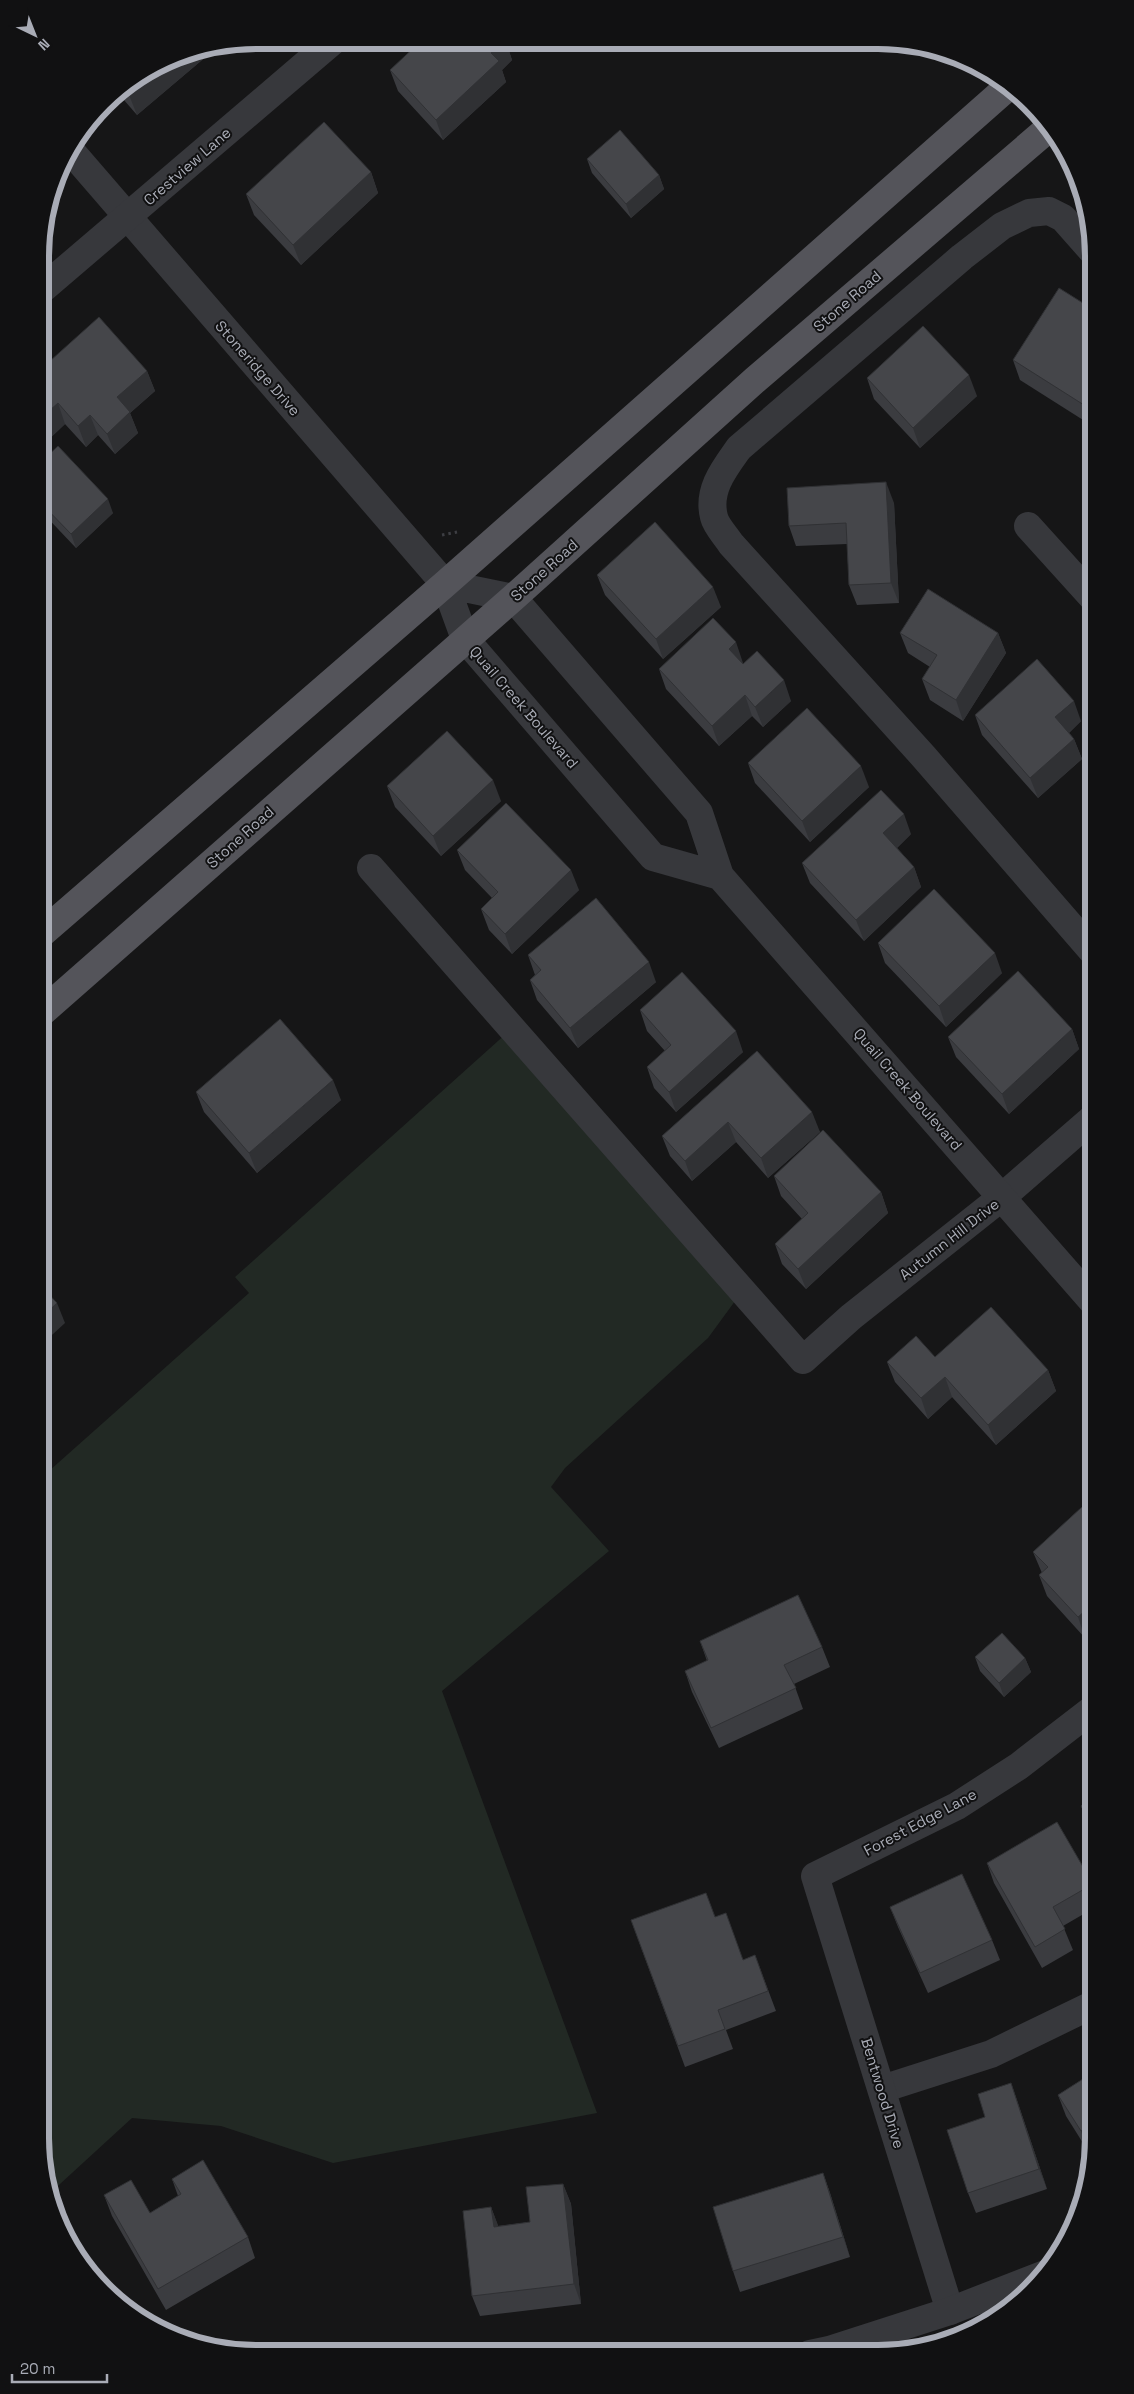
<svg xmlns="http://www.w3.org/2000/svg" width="1134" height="2394" font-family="'Space Grotesk',sans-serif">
	<rect width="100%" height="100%" fill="#161617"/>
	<path fill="#222924" d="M508,1032L738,1297L708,1338L565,1468L551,1487L609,1551L442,1691L597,2113L333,2163L221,2126L132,2118L48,2195L40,2138V1479L249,1293L235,1277Z"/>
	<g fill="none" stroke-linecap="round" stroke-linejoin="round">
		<path stroke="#3d3e43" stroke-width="3" stroke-dasharray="2.5 4" stroke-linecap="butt" d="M442,535L457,532"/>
		<g stroke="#37383c" stroke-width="28">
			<path d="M70,150L445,584"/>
			<path d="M1094,253L1063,218L1049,211L1029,213L1002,226L962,257L739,448C724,469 707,490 714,517C716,526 726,536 731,544L924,757L1094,953"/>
			<path d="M40,291L334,40"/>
			<path d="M1028,526L1094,599"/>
			<path d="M371,868L803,1360L851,1317L1002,1197L1094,1117"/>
			<path d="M720,876L653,857L465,639L445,584L513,598L699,813L720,876L1094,1303"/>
			<path d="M882,2089L991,2054L1094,2004"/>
			<path d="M950,2311L815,1876L957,1806L1019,1766L1094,1708"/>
			<path d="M810,2354L829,2350L950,2311L1045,2274"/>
		</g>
		<g stroke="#54545a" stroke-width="28">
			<path d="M40,935L445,584L1009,86"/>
			<path d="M40,1014L513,598L755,380L1049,128"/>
		</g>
	</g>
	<g fill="#3b3c40">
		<path d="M448,41L506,42L512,60L502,70L506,82L443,140L398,91L390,70L445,44Z"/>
		<path d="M215,49L137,115L117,92L174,56Z"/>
		<path d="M587,159L659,175L664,189L631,218L592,173Z"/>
		<path d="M371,172L378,193L301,265L254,215L246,194Z"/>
		<path d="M1094,310V421L1091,425L1020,380L1013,360Z"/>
		<path d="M40,370L147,371L155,391L130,413L138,433L115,454L98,435L86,447L65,424L46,442L40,436Z"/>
		<path d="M867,378L977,396L920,448L874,399Z"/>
		<path d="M40,463L113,513L76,548L40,510Z"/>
		<path d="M894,503L899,603L857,605L849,585L847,544L796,546L789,526Z"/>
		<path d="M597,575L721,607L663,659L605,595Z"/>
		<path d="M900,633H998L1006,653L963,721L930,700L922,679L930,667L908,653Z"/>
		<path d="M742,663L791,701L763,727L752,716L719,746L666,689L659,669L743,663Z"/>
		<path d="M975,715L1081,721L1069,733L1074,739L1082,759L1038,798L982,735Z"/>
		<path d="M748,763L869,787L810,842L755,783Z"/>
		<path d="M387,786L501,801L441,856L395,807Z"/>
		<path d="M911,834L897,848L914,867L921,887L864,941L810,883L802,863Z"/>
		<path d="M457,850L579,890L512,954L489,930L481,909L492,898L465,870Z"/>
		<path d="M878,943L1002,973L946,1027L885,963Z"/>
		<path d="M528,955L656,982L578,1048L537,1000L530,980L535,975Z"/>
		<path d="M640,1010L743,1052L676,1112L654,1088L647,1067L665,1051L647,1031Z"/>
		<path d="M1072,1029L1079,1049L1009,1114L956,1057L948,1037Z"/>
		<path d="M757,1051L820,1132L768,1178L736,1142L692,1181L670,1156L662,1136Z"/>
		<path d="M196,1092L341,1100L257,1173L204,1112Z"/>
		<path d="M774,1176L881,1192L888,1213L806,1289L782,1264L775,1244L802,1219L781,1196Z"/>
		<path d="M1094,1201V1221L1088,1206Z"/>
		<path d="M935,1357L1048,1370L1056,1391L996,1445L952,1397L928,1419L895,1382L887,1362Z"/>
		<path d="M1094,1496V1630L1085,1638L1047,1596L1039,1575L1042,1573L1033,1552Z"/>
		<path d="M700,1641L822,1647L830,1667L794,1684L803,1709L719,1748L692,1692L685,1671L707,1661Z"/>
		<path d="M975,1657L1025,1658L1031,1672L1004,1697L980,1671Z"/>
		<path d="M1094,1797V1833L1089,1826L1081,1806Z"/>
		<path d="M987,1863L1093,1884L1094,1887V1908L1063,1926L1073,1950L1042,1968L994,1883Z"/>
		<path d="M890,1907L992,1940L1000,1960L928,1993L898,1927Z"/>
		<path d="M715,1917L743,1960L755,1955L776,2011L726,2030L733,2049L685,2067L631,1920Z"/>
		<path d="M1094,2072V2148L1088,2151L1066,2116L1058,2095Z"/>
		<path d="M1011,2083L1047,2189L976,2213L968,2193L985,2117Z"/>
		<path d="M823,2173L830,2193L850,2257L740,2292L733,2271Z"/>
		<path d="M172,2179L248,2237L255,2258L166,2310L112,2216L104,2195L150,2213L178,2196Z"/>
		<path d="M563,2184L571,2204L581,2304L480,2316L472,2296L491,2207L498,2226L530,2222Z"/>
	</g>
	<g fill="#303134">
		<path d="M503,42H506L512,60L502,70L506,82L443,140L436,120L491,53Z"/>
		<path d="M215,48V49L137,115L129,95L176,56Z"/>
		<path d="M371,172L378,193L301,265L293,245Z"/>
		<path d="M659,175L664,189L631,218L626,204Z"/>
		<path d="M147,371L155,391L130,413L138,433L115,454L107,434L117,397Z"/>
		<path d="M969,375L977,396L920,448L913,428Z"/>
		<path d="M1094,389V421L1091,425L1084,405Z"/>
		<path d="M58,403L65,424L46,442L40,428V419Z"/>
		<path d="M90,415L98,435L86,447L78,426Z"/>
		<path d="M886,482L894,503L899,603L891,583Z"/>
		<path d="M108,499L113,513L76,548L71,534Z"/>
		<path d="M713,587L721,607L663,659L656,639Z"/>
		<path d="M998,633L1006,653L963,721L956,700Z"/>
		<path d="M736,642L743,663L736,669L729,649Z"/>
		<path d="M784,680L791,701L763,727L755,707Z"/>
		<path d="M745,695L752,716L719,746L712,726Z"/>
		<path d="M1074,701L1081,721L1063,738L1055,717Z"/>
		<path d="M1074,739L1082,759L1038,798L1030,778Z"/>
		<path d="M861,766L869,787L810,842L802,821Z"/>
		<path d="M493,780L501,801L441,856L433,836Z"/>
		<path d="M904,814L911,834L890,854L883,833Z"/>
		<path d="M914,867L921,887L864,941L856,920Z"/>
		<path d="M571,870L579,890L512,954L505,934Z"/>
		<path d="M995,953L1002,973L946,1027L939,1006Z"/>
		<path d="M649,962L656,982L578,1048L570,1028Z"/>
		<path d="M1072,1029L1079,1049L1009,1114L1002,1094Z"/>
		<path d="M736,1031L743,1052L676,1112L669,1092Z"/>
		<path d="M333,1080L341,1100L257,1173L249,1153Z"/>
		<path d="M812,1112L820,1132L768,1178L761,1158Z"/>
		<path d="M728,1122L736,1142L692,1181L685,1161Z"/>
		<path d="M881,1192L888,1213L806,1289L798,1269Z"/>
		<path d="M57,1303L65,1323L40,1346V1319Z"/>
		<path d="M1048,1370L1056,1391L996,1445L988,1425Z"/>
		<path d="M945,1377L952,1397L928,1419L921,1398Z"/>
		<path d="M1094,1603V1630L1085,1638L1078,1617Z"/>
		<path d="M1025,1658L1031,1672L1004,1697L999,1683Z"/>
		<path d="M1011,2083L1018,2103L1047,2189L1039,2169Z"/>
		<path d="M1088,2126L1094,2141V2148L1088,2151L1081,2131Z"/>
		<path d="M823,2173L830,2193L850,2257L843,2237Z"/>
		<path d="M563,2184L571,2204L581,2304L574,2284Z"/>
		<path d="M491,2207L499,2228L494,2227Z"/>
	</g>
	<g fill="#45464a" stroke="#303134">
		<path d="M421,41H443L445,44L448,41L503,42L491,53L499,61L436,120L390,70Z"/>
		<path d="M174,56H176L129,95L123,88Z"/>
		<path d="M324,122L371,172L293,245L246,194Z"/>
		<path d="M620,130L659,175L626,204L587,159Z"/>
		<path d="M1059,288L1094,310V389L1084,405L1013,360Z"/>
		<path d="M99,317L147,371L117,397L130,412L107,434L90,415L78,426L58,403L40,419V370Z"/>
		<path d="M923,326L969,375L913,428L867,378Z"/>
		<path d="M58,446L108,499L71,534L40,502V463Z"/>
		<path d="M886,482L891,583L849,585L846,523L789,526L787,488Z"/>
		<path d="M655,522L713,587L656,639L597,575Z"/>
		<path d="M928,589L998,633L956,700L922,679L937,655L900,633Z"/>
		<path d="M713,618L736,642L729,649L743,664L757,651L784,680L755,707L745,695L712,726L659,669Z"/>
		<path d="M1037,659L1074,701L1055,717L1074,739L1030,778L975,715Z"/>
		<path d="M807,708L861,766L802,821L748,763Z"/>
		<path d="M447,731L493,780L433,836L387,786Z"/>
		<path d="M881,790L904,814L883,833L914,867L856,920L802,863Z"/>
		<path d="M506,803L571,870L505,934L481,909L498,892L457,850Z"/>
		<path d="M934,889L995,953L939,1006L878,943Z"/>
		<path d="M596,898L649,962L570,1028L530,980L541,970L528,955Z"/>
		<path d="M1018,971L1072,1029L1002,1094L948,1037Z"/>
		<path d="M682,972L736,1031L669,1092L647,1067L671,1045L640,1010Z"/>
		<path d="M280,1019L333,1080L249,1153L196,1092Z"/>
		<path d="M757,1051L812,1112L761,1158L728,1122L685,1161L662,1136Z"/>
		<path d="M823,1130L881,1192L798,1269L775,1244L808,1213L774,1176Z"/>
		<path d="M1094,1201V1212L1088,1206Z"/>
		<path d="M40,1285L57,1303L40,1319Z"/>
		<path d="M991,1307L1048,1370L988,1425L945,1377L921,1398L887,1362L916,1336L935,1357Z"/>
		<path d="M1094,1496V1603L1078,1617L1039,1575L1048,1567L1033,1552Z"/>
		<path d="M798,1595L822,1647L784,1665L796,1688L711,1728L685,1671L708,1660L700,1641Z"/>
		<path d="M1002,1633L1025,1658L999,1683L975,1657Z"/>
		<path d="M1094,1797V1823L1081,1806Z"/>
		<path d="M1057,1822L1093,1884L1053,1907L1065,1929L1035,1947L987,1863Z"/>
		<path d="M962,1874L992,1940L920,1973L890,1907Z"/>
		<path d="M706,1893L715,1917L726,1913L743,1960L755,1955L768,1991L718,2010L725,2029L678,2046L631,1920Z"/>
		<path d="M1094,2072V2134L1088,2126L1081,2131L1058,2095Z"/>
		<path d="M1011,2083L1039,2169L968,2193L947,2130L985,2117L978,2094Z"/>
		<path d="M203,2160L248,2237L158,2289L104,2195L131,2180L150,2213L181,2194L172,2179Z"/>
		<path d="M823,2173L843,2237L733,2271L713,2207Z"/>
		<path d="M563,2184L574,2284L472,2296L463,2211L491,2207L494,2227L530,2222L526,2187Z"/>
	</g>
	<g text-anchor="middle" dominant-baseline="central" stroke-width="4" stroke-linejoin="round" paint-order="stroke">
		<g font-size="15" fill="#a9acb6" stroke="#111112">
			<text transform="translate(187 166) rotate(-41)">Crestview Lane</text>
			<text transform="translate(847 301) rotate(-41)">Stone Road</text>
			<text transform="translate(258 368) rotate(49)">Stoneridge Drive</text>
			<text transform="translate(544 570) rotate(-42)">Stone Road</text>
			<text transform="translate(524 707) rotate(49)">Quail Creek Boulevard</text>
			<text transform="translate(240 837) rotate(-42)">Stone Road</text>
			<text transform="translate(908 1089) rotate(49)">Quail Creek Boulevard</text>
			<text transform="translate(949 1239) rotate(-38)">Autumn Hill Drive</text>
			<text transform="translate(920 1822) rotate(-28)">Forest Edge Lane</text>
			<text transform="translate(883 2093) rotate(73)">Bentwood Drive</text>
		</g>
	</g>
	<path d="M0 0H1134V2394H0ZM256 49H878A207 207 0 0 1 1085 256V2138A207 207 0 0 1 878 2345H256A207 207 0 0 1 49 2138V256A207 207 0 0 1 256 49Z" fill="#111112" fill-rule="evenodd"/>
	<path fill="none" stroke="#a9acb6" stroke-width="6" d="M256 49H878A207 207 0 0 1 1085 256V2138A207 207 0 0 1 878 2345H256A207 207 0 0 1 49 2138V256A207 207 0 0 1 256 49Z"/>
	<g transform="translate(35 35) rotate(137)" stroke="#111112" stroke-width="4" paint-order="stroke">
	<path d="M0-4L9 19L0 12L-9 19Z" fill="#a9acb6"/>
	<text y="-8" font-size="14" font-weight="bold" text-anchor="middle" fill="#a9acb6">N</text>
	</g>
	<path d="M12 2374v8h95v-8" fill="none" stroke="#a9acb6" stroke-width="2.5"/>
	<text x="20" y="2374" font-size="15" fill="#a9acb6" stroke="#111112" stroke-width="4" paint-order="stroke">20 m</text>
</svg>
